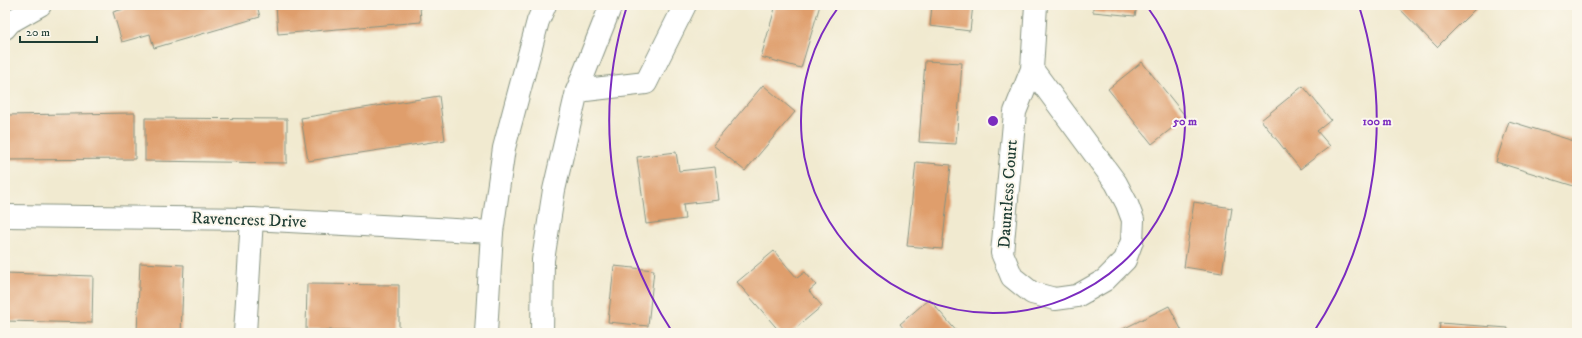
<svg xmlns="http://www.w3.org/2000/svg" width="1582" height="338" font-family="'IM FELL DW Pica',serif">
	<rect width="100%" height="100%" fill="#fbf7ec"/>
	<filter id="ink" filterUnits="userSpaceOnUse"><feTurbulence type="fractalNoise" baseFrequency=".025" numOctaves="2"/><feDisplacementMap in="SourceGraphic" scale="8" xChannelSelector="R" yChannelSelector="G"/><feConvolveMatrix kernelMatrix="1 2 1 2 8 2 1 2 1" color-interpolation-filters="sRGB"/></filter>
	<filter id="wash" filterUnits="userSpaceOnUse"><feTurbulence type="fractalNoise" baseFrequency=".012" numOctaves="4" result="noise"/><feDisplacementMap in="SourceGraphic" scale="16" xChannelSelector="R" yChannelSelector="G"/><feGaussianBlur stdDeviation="0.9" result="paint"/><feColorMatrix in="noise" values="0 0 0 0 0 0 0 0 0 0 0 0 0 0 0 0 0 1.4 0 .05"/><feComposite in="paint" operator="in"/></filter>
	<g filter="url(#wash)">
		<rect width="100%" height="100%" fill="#f1ead0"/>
		<g id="blocks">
			<g fill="#df9e6c">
				<path d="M138,5H257L260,17L154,48L150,34L122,42L113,12Z"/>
				<path d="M276,5H420L421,22L278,34Z"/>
				<path d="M776,5H820L801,68L761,57Z"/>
				<path d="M932,5H973L970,31L930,26Z"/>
				<path d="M1093,5H1137L1135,16L1093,12Z"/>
				<path d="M1396,5H1479L1437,47Z"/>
				<path d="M925,61L962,63L956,144L919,142Z"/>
				<path d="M1142,62L1186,117L1152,144L1108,89Z"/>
				<path d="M763,85L795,112L745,171L713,145Z"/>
				<path d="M1303,86L1331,120L1317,131L1330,146L1300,169L1261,120Z"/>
				<path d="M439,96L445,140L308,161L301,118Z"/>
				<path d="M135,113V159L5,160V115Z"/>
				<path d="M145,118L287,119V163L145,161Z"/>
				<path d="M1509,121L1577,142V187L1496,162Z"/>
				<path d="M676,152L679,171L715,167L719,200L683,204L685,219L646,224L637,157Z"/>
				<path d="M916,162L951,165L942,249L907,246Z"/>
				<path d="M1194,202L1232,208L1222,273L1184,267Z"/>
				<path d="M774,251L797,278L805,272L816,285L809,291L822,306L790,333H781L737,282Z"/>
				<path d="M140,263L184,265L181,333H137Z"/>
				<path d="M614,266L654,270L648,326L608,322Z"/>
				<path d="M5,273L93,276L92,323L5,321Z"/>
				<path d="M307,284L399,285V330H306Z"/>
				<path d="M929,299L958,333H907L900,324Z"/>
				<path d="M1169,306L1183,333H1115Z"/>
				<path d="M1440,323L1508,328L1507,333H1439Z"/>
			</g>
		</g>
	</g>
	<g filter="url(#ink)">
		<use href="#blocks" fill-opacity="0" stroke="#889482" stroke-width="1"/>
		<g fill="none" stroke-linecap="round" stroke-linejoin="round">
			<defs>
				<g id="street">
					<path d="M5,28L10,22L40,5"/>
					<path d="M1032,69L1116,183L1127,204L1133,220L1132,241L1125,260L1105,280L1077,296L1055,299L1032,293L1012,277L1002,253L1015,112L1032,69L1036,5"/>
					<path d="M577,91L646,83L685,5"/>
					<path d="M5,216L252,219L492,232"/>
					<path d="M245,333L252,219"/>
				</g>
				<g id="secondary">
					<path d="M486,333L492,232L504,148L538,21L545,5"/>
					<path d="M542,333L543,260L554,190L577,91L611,5"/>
				</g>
			</defs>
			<use href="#street" stroke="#889482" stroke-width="24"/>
			<use href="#secondary" stroke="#889482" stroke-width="24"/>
			<use href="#street" stroke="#fff" stroke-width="22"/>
			<use href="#secondary" stroke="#fff" stroke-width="22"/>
		</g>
	</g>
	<g fill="none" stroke="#7b2cbf" stroke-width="2">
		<path d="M1146 5A192 192 0 1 1 840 5"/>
		<path d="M673 333A384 384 0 0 1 627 6M1359 6A384 384 0 0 1 1313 333"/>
	</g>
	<g text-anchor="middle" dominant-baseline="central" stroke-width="4" stroke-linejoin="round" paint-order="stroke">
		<g font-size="17" fill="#1f3d34" stroke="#fbf7ec">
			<text transform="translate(1008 194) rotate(-86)">Dauntless Court</text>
			<text transform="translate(249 220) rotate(2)">Ravencrest Drive</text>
		</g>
	</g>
	<circle cx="993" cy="121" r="6" fill="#7b2cbf" stroke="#fbf7ec" stroke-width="2"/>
	<g font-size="12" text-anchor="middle" font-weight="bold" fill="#7b2cbf" stroke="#fbf7ec" stroke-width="4" stroke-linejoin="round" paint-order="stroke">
		<text x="1185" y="125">50 m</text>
		<text x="1377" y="125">100 m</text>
	</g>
	<rect width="1582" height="338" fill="none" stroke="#fbf7ec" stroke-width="20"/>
	<path d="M20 36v6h77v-6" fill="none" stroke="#1f3d34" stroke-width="2"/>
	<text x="26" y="36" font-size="12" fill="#1f3d34" stroke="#fbf7ec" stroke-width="3" paint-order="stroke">20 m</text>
</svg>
